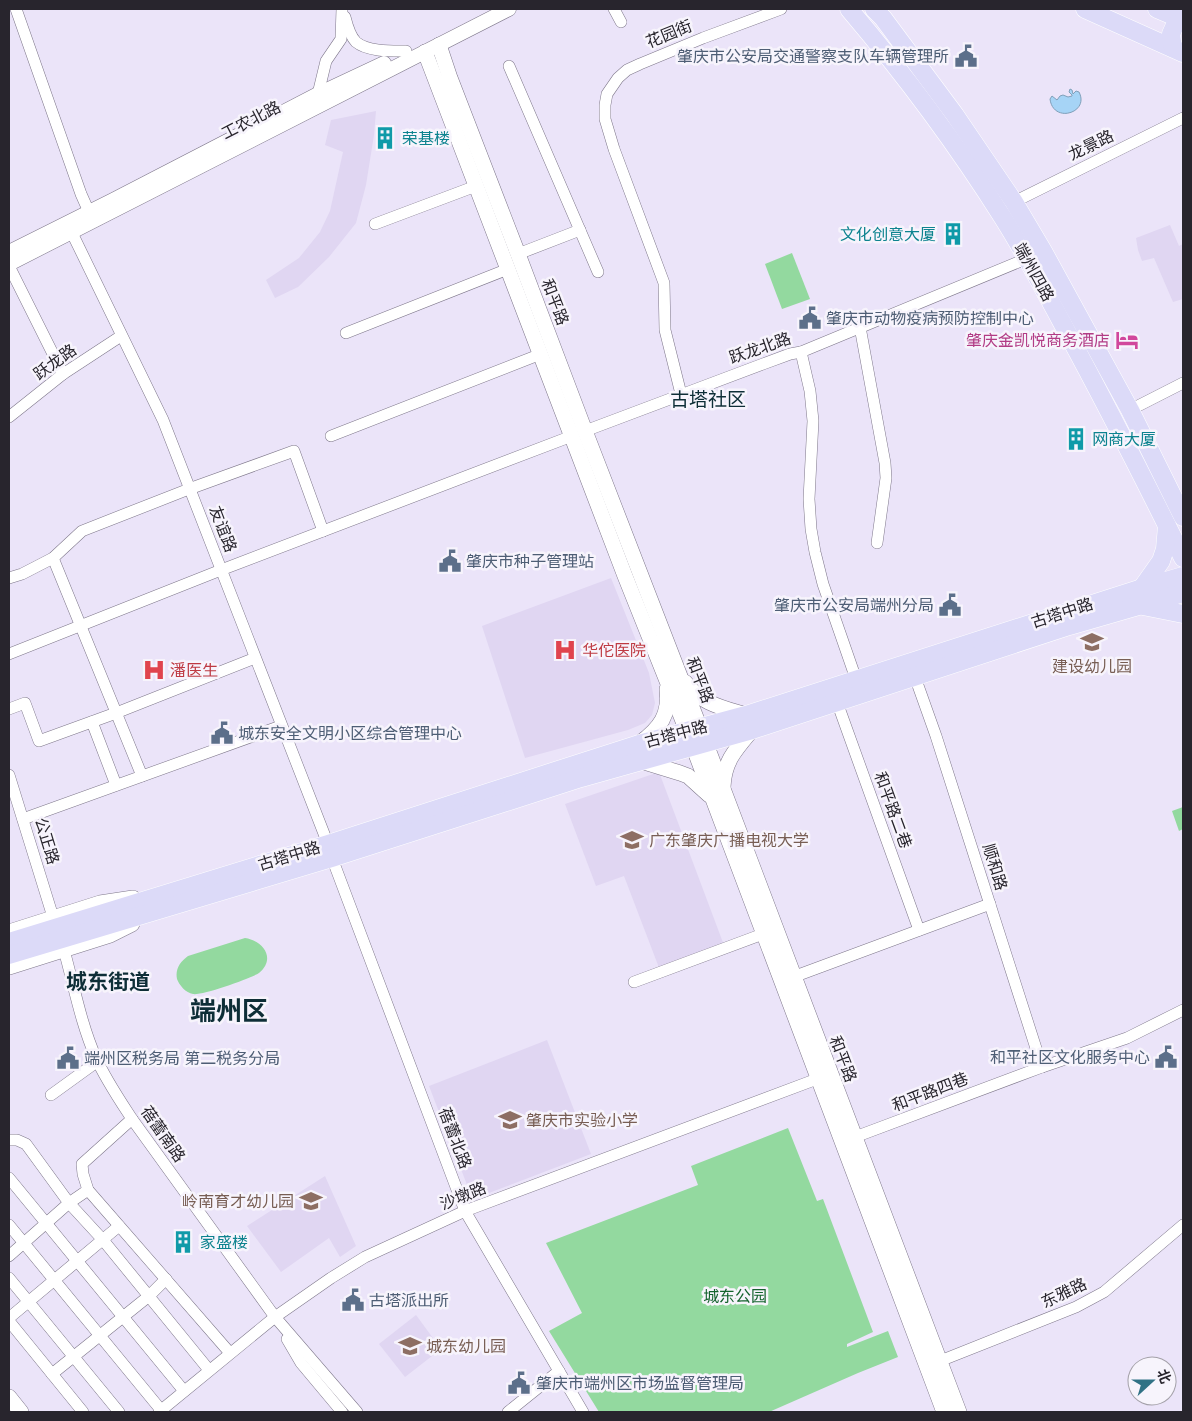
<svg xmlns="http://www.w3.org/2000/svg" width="1192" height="1421" font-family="Montserrat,'Noto Sans SC',sans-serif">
	<rect width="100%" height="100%" fill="#ebe4f9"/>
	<g fill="#e0d6f2">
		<path d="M376,111L374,135L366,185L356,223L329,257L298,287L275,298L266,280L299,258L320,232L330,211L343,152L325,145L331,120Z"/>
		<path d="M1170,225L1179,246L1183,244V299L1173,302L1154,258L1142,261L1138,250L1136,238Z"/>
		<path d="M611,578L649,673L655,703L652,715L645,723L628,730L525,758L482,626Z"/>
		<path d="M659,772L725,948L661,973L624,876L596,886L565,804Z"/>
		<path d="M547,1040L591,1154L481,1196L475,1194L469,1190L429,1086Z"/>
		<path d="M325,1176L356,1246L340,1257L329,1238L281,1272L247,1226Z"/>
		<path d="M416,1315L441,1349L405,1377L379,1344Z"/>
	</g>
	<g fill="#93d99f">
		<path d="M792,253L810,299L782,309L765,264Z"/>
		<path d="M1183,807V829L1179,831L1172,811Z"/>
		<path d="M245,938C264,941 276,959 259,973C252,978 201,996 193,994C186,993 179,985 177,979C175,969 180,962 188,956Z"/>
		<path d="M788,1128L817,1201L823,1199L873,1332L847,1344V1347L888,1331L898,1357L858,1373L769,1412H599L549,1331L582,1313L546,1243L698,1185L691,1166Z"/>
	</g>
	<path fill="#a6d4f6" stroke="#80a0ba" d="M1070,89L1072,90L1073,94L1076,91L1079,92C1090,113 1053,124 1050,99L1052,96L1057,100L1060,96L1063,95L1068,97L1072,96V95L1069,92Z"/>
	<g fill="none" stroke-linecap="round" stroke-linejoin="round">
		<defs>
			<g id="minor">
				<path d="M16,9L81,194L89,212"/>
				<path d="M614,9L621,22"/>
				<path d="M345,17C347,25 350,36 356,42C368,52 392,51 406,51"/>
				<path d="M509,66L598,272"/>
				<path d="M318,94L326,61L341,39L342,9"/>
				<path d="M1014,202L1183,118"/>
				<path d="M375,224L476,186"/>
				<path d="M72,233L163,420L328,844"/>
				<path d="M518,254L580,230"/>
				<path d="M9,266L63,374"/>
				<path d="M860,327L885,463L886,478L877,543"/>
				<path d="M346,333L508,269"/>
				<path d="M801,352L810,391L813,421L809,499L811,529L815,552L823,584L856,679"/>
				<path d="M681,394L665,330L664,283L614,149L605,119V105L607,94L618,78L627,70L640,64L703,38L781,9"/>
				<path d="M1130,410L1183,383"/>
				<path d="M9,417L63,374L121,336"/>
				<path d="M585,431L763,364L790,354L801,352L1028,258"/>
				<path d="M331,436L541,354"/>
				<path d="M53,558L142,776"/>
				<path d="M9,578L22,574L53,558L82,531L189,489L294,451L323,531"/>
				<path d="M9,654L221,570L572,436"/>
				<path d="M915,677L936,736L1042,1067"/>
				<path d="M837,702L919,930"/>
				<path d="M9,709L25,703L39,741L116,713L255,658"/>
				<path d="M92,722L116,785"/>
				<path d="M9,775L53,917"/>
				<path d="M23,819L281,726"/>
				<path d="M332,858L465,1211L583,1412"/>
				<path d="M64,950C74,986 81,1024 96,1058C106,1080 119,1099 132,1119L275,1317L357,1412"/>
				<path d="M793,977L990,904"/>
				<path d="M634,982L763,934"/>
				<path d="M51,1095L98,1061"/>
				<path d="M132,1119L82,1164L83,1174L88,1190L230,1353"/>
				<path d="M855,1137L1042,1067L1127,1038L1183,1010"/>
				<path d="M9,1140H17L26,1144L69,1203L103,1240L209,1370"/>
				<path d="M9,1178L184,1391"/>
				<path d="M9,1225L161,1410"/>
				<path d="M9,1256L69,1203L88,1190"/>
				<path d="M9,1278L119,1412"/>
				<path d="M9,1318L119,1226"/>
				<path d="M9,1321L83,1412"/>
				<path d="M287,1339L301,1363L342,1412"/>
				<path d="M940,1361L1076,1307L1104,1292L1183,1225"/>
				<path d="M52,1374L149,1296L166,1279"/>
				<path d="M159,1412L275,1317L331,1278L365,1257L465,1211L817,1079"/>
				<path d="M508,1412L559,1371"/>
			</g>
			<g id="tertiary">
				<path d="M9,252L113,200L318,94L384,63"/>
				<path d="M9,264L509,9"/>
			</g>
			<g id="secondary">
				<path d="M439,45L450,78L518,254L585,431L700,728L959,1412"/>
				<path d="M425,52L625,576L693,746L944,1412"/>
				<path d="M685,682C699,703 723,708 746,715"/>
				<path d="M640,743C660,728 670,715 667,689"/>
				<path d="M641,761L680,773L688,776L709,795"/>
				<path d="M723,787C724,761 736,749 752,730"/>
				<path d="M9,932L100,903L133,898"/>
				<path d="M9,967L110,935L132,924"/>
				<path d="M9,1397L21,1412"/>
			</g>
			<g id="primary">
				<path d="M849,9C905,75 957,145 1003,218C1027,256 1047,295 1068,334C1108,408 1146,483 1183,558"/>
				<path d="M874,9L883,18L955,115L1014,202L1043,251L1130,410L1183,517"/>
				<path d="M1085,9L1183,53"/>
				<path d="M1157,9L1183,20"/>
				<path d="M1173,48L1171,34L1175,25L1183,22"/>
				<path d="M1142,588L1161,561L1165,549L1167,526"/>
				<path d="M1143,606L1183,614"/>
				<path d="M9,942L328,844L639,744L746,715L1142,588L1183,576"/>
				<path d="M9,955L332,858L581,778L752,730L1069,626L1183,593"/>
			</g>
		</defs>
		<use href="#minor" stroke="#7e778a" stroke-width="12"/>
		<use href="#tertiary" stroke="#7e778a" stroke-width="15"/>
		<use href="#secondary" stroke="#7e778a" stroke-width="16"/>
		<use href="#primary" stroke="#fff" stroke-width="19"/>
		<use href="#minor" stroke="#fff" stroke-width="11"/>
		<use href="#tertiary" stroke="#fff" stroke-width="14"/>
		<use href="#secondary" stroke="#fff" stroke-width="15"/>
		<use href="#primary" stroke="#dcdaf8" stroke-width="18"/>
	</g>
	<defs>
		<symbol id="civic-bare" viewBox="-9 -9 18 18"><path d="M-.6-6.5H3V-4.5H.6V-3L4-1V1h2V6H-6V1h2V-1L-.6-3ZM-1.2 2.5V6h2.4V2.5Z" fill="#5c6f8a" stroke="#f7f4fc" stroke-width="2.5" paint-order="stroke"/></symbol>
		<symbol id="building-bare" viewBox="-9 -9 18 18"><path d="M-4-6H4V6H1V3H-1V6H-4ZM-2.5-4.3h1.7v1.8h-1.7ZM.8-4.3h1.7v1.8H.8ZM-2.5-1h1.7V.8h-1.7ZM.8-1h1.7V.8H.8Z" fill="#0f9aa8" stroke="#f7f4fc" stroke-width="2.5" paint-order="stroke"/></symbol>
		<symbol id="hotel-bare" viewBox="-9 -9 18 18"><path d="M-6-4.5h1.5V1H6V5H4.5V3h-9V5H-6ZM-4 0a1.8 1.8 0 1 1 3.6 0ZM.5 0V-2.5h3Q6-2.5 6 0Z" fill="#d1479c" stroke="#f7f4fc" stroke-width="2.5" paint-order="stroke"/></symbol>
		<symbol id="school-bare" viewBox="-9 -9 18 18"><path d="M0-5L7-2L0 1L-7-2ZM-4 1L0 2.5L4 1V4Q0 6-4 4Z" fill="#8d6e63" stroke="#f7f4fc" stroke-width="2.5" paint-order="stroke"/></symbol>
		<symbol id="hospital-bare" viewBox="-9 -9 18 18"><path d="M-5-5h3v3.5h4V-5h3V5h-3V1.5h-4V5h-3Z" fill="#e0444e" stroke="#f7f4fc" stroke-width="2.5" paint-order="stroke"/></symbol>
		<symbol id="university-bare" viewBox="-9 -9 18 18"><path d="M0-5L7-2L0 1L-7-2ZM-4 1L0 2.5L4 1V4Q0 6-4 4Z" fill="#8d6e63" stroke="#f7f4fc" stroke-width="2.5" paint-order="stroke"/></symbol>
	</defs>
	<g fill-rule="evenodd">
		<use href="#civic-bare" x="950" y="40" width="32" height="32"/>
		<use href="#building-bare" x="369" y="122" width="32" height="32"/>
		<use href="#building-bare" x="937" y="218" width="32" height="32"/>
		<use href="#civic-bare" x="794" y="302" width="32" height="32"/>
		<use href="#hotel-bare" x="1111" y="324" width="32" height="32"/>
		<use href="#building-bare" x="1060" y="423" width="32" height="32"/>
		<use href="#civic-bare" x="434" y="545" width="32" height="32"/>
		<use href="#civic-bare" x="934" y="589" width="32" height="32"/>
		<use href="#school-bare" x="1076" y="626" width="32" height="32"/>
		<use href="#hospital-bare" x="549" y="634" width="32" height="32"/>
		<use href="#hospital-bare" x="138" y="654" width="32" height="32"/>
		<use href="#civic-bare" x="206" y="717" width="32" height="32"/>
		<use href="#university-bare" x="616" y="824" width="32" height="32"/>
		<use href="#civic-bare" x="1150" y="1041" width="32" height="32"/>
		<use href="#civic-bare" x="52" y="1042" width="32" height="32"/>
		<use href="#school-bare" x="494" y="1104" width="32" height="32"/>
		<use href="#school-bare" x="295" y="1185" width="32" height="32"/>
		<use href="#building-bare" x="167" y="1226" width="32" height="32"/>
		<use href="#civic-bare" x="337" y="1284" width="32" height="32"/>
		<use href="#school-bare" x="394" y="1330" width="32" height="32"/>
		<use href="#civic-bare" x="503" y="1367" width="32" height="32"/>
	</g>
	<g text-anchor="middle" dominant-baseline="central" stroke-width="5" stroke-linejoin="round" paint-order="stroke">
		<g font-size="16" fill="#28252d" stroke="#f7f4fc">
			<text transform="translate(669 34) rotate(-22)">花园街</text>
			<text transform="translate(251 120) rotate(-27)">工农北路</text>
			<text transform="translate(1091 145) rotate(-26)">龙景路</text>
			<text transform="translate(1034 272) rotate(61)">端州四路</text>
			<text transform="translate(555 302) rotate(69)">和平路</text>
			<text transform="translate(760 348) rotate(-19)">跃龙北路</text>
			<text transform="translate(55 362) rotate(-36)">跃龙路</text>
			<text transform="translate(223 529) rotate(69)">友谊路</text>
			<text transform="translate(1062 613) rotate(-18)">古塔中路</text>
			<text transform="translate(700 680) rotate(69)">和平路</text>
			<text transform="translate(676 734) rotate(-15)">古塔中路</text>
			<text transform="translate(893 810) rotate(70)">和平路二巷</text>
			<text transform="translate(47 841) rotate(73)">公正路</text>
			<text transform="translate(289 856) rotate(-17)">古塔中路</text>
			<text transform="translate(995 867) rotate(73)">顺和路</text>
			<text transform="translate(843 1059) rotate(69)">和平路</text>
			<text transform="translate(930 1092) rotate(-21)">和平路四巷</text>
			<text transform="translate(163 1134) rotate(55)">蓓蕾南路</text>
			<text transform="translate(455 1138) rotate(69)">蓓蕾北路</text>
			<text transform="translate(463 1196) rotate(-22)">沙墩路</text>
			<text transform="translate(1064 1293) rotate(-25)">东雅路</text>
		</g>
		<g font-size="16" fill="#4e5e75" stroke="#f7f4fc" text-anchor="start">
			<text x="949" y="56" text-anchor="end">肇庆市公安局交通警察支队车辆管理所</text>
			<text x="826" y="318">肇庆市动物疫病预防控制中心</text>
			<text x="466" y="561">肇庆市种子管理站</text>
			<text x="934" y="605" text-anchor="end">肇庆市公安局端州分局</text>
			<text x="238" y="733">城东安全文明小区综合管理中心</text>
			<text x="1150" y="1057" text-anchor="end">和平社区文化服务中心</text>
			<text x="84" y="1058">端州区税务局 第二税务分局</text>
			<text x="369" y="1300">古塔派出所</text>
			<text x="536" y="1383">肇庆市端州区市场监督管理局</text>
		</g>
		<g font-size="16" fill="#0d838f" stroke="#f7f4fc" text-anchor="start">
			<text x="402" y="138">荣基楼</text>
			<text x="936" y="234" text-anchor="end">文化创意大厦</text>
			<text x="1092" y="439">网商大厦</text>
			<text x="200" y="1242">家盛楼</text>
		</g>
		<g font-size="16" fill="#b23c85" stroke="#f7f4fc" text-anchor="end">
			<text x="1110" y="340">肇庆金凯悦商务酒店</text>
		</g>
		<g font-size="16" fill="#be3a42" stroke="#f7f4fc" text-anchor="start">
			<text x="582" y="650">华佗医院</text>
			<text x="170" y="670">潘医生</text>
		</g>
		<g font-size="16" fill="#785e54" stroke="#f7f4fc" text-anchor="start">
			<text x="1092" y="666" text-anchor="middle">建设幼儿园</text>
			<text x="649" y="840">广东肇庆广播电视大学</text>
			<text x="526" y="1120">肇庆市实验小学</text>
			<text x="294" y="1201" text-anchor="end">岭南育才幼儿园</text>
			<text x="426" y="1346">城东幼儿园</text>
		</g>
		<g font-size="16" fill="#14632d" stroke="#f7f4fc">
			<text x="735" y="1296">城东公园</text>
		</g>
		<g font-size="19" fill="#0e2e37" stroke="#f7f4fc">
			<text x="708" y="399">古塔社区</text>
		</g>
		<g font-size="21" font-weight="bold" fill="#0e2e37" stroke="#f7f4fc">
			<text x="108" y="981">城东街道</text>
		</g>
		<g font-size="26" font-weight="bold" fill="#0e2e37" stroke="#f7f4fc">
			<text x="229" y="1011">端州区</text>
		</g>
	</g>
	<rect width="1192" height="1421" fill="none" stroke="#28252d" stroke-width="20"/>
	<g transform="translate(1152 1381) rotate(69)"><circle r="24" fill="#f7f4fc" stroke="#a4a1a9"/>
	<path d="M0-4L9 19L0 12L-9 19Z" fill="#317285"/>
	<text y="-8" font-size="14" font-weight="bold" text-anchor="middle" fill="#28252d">北</text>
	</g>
</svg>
